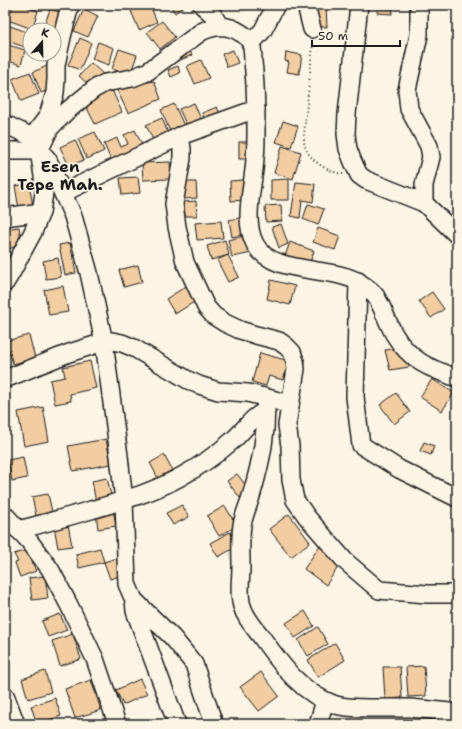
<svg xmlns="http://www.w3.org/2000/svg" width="462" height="729" font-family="'Shantell Sans',sans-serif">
	<rect width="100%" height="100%" fill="#fcf5e5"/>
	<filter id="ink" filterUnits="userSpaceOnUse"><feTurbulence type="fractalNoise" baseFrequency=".025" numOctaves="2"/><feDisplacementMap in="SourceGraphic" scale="8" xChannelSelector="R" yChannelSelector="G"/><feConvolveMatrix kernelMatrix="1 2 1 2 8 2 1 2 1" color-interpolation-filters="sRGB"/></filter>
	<g filter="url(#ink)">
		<g fill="#f2cda2" stroke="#1c1c1c">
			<path d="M13,5H21L38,11L32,29L8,20Z"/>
			<path d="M146,5H150L157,22L139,30L131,11Z"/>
			<path d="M170,5H186L175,13Z"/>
			<path d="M378,5H393L392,14L377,13Z"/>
			<path d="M315,6H326L327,27H315Z"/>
			<path d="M50,9L62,13L58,28L45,24Z"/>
			<path d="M84,9L98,16L88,37L74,31Z"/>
			<path d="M162,21L175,37L160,49L147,32Z"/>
			<path d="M10,26L30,33V49L5,40Z"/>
			<path d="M80,38L91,43L80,70L68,65Z"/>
			<path d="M98,42L114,48L109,65L92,59Z"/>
			<path d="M5,44L25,50L21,65L5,60Z"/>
			<path d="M188,47L192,55L178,61L174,54Z"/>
			<path d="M119,49L137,55L130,75L112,69Z"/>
			<path d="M233,50L238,63L227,67L222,54Z"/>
			<path d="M286,52L302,55L299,74L287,72L289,62L285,61Z"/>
			<path d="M201,60L209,78L195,84L187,66Z"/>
			<path d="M91,63L104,75L92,88L79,76Z"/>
			<path d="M47,66L55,87L41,93L33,72Z"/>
			<path d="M178,66L180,73L171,77L168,70Z"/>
			<path d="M30,72L39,94L21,101L12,79Z"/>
			<path d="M154,81L161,99L128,113L116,88Z"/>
			<path d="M111,88L122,112L95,124L86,106Z"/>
			<path d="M194,103L203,124L189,130L179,109Z"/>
			<path d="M174,104L186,130L172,136L161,110Z"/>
			<path d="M217,107L221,116L206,123L202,113Z"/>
			<path d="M162,118L169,136L154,142L146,125Z"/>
			<path d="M283,121L298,126L291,147L276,142Z"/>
			<path d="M135,130L145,151L113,165L104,144L117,138L121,147L128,144L124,135Z"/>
			<path d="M95,132L104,151L87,159L78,139Z"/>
			<path d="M75,140L84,160L69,166L60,147Z"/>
			<rect x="239" y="142" width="14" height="17"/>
			<path d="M282,146L301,152L293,179L274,173Z"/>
			<path d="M170,162L171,179L143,180L142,163Z"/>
			<path d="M138,177L140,193L122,195L120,178Z"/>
			<path d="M289,179V200H271V180Z"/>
			<path d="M243,180L245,200L231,201L230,181Z"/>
			<path d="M183,182H196L197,198L184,199Z"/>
			<path d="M296,182L315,184L313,202L302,200L300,218L291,216Z"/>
			<path d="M29,184L33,206L19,209L15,186Z"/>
			<path d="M196,201L197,216H185L184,202Z"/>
			<path d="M308,204L324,209L318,225L303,219Z"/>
			<path d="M281,205L282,221L266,222L265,206Z"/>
			<path d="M244,217L247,234L232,237L229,220Z"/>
			<path d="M221,221L223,238L197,240L195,223Z"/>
			<path d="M281,224L288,244L279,248L272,227Z"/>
			<path d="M19,227L22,246L5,249V229Z"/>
			<path d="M318,228L340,236L335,250L313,242Z"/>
			<path d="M248,235L252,253L232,257L228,240Z"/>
			<path d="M225,240L229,255L211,260L207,246Z"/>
			<path d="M290,242L314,251L309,265L285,256Z"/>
			<path d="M70,243L76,273L65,275L59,245Z"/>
			<path d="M228,255L239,277L228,282L217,260Z"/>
			<path d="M58,258L61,277L46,279L43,261Z"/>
			<path d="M138,265L142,282L124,287L119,270Z"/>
			<path d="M271,280L295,286L290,305L267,299Z"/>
			<path d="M188,285L197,300L175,314L166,299Z"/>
			<path d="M63,286L68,312L49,315L44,290Z"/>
			<path d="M432,292L444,309L431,318L419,301Z"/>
			<path d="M29,335L35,358L13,364L6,341Z"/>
			<path d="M404,348L409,367L390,370L385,350Z"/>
			<path d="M260,353L289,361L283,380L269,376L266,386L252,382Z"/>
			<path d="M90,361L96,388L70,394L71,401L55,404L50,380L65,377L63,367Z"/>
			<path d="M432,379L454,393L442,411L420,397Z"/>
			<path d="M396,393L410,412L394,424L380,405Z"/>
			<path d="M43,407L49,441L24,446L18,412Z"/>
			<path d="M106,439L111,464L73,471L68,446Z"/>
			<path d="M424,442L434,446L431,455L420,451Z"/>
			<path d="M164,455L172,470L158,478L150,463Z"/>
			<path d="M23,457L27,478L12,481L8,460Z"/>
			<path d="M237,474L250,491L240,498L227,481Z"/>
			<path d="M107,478L112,500L96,503L92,481Z"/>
			<path d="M48,494L53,516L37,520L32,497Z"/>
			<path d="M182,505L189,517L173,525L166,513Z"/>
			<path d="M225,506L237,526L219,536L207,516Z"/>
			<path d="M113,509L116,526L98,529L96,512Z"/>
			<path d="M289,514L310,542L291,557L269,529Z"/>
			<path d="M68,524L72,546L58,548L54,526Z"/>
			<path d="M230,532L238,546L218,557L210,543Z"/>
			<path d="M321,544L343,560L326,585L304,569Z"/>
			<path d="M100,548L104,562L79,568L76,554Z"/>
			<path d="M27,550L36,571L20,577L15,563L18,562L14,554Z"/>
			<path d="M117,558L123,575L110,579L104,562Z"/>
			<path d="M45,576L48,598L32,600L29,578Z"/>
			<path d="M305,611L314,626L295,638L286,623Z"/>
			<path d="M60,614L67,630L48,637L42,621Z"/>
			<path d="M318,627L328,644L308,656L298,640Z"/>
			<path d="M73,634L81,659L60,666L52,641Z"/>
			<path d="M335,643L345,660L318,677L308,660Z"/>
			<path d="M424,666L426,696L408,697L406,667Z"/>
			<path d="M383,667H400L402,698L385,699Z"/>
			<path d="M45,671L51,692L28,699L22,679Z"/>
			<path d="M261,672L279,696L259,711L240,687Z"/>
			<path d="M140,679L147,694L123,705L116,690Z"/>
			<path d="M91,680L101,710L75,718L65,689Z"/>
			<path d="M55,698L61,716L37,724L31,706Z"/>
		</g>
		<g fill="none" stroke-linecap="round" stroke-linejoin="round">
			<defs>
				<g id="minor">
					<path d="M202,5L213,15L220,26"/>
					<path d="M306,5L312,29"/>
					<path d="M359,5L347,114L346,134L348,149L353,162L359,175L366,180L424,203"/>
					<path d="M419,5V35L407,90L409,109L429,146L431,157L424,185V203L457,235"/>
					<path d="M251,44L263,30L276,5"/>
					<path d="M5,124L32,137L39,151L43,154L48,160L73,216L89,273L104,342L119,456L124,501L127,584L134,600L173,638L194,664L214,724"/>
					<path d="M36,132L48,116L55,93L56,79V65L62,37L70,5"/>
					<path d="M180,136L182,149V158L174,204L177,227L185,262L206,307L214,316L225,323L240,330L256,335L279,341L286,346L292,352L295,361L296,369L290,406"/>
					<path d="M5,151H39"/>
					<path d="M63,193L180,136L256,109"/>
					<path d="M5,217L41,212"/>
					<path d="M358,281L355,397L361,445L399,469L457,498"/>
					<path d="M5,283L10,275L33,232L41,212L44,193L43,176L39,151L50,128L67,111L94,89L105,83L132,78L147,72L201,32C215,25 228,24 241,33C245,35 250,40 251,44C253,49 253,56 253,62C256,85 256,108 256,131C256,140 256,149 255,158C254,185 242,219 255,244C272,276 332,265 360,283C365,286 370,289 374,294C377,297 378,301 380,304C385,314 389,325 394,334C410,361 429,368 457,378"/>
					<path d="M5,379L69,353L104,342L112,341L122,343L134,348L188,380L199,385L218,391L248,393L275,400L290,406L287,425L290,446L291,480L295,500L307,517L345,561L379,590L427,594H457"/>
					<path d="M265,397C268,430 261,462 252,493C249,504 244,514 242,525C240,539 241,553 241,567C241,580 238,594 242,606C245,617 253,626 260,635C280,663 301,694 336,705C347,708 358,708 369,708C382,708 396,708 409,708C425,709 441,711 457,713"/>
					<path d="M5,515L30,542L50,569L69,605L95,659L117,724"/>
					<path d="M18,530C42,524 67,517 91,510C122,501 154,492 182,476C200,466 217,454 232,441C243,432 253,415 266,411"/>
					<path d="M134,600L135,611L177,724"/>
					<path d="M5,695L16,724"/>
					<path d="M318,724L325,701"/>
				</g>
			</defs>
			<use href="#minor" stroke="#1c1c1c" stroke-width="20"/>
			<path stroke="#1c1c1c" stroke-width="2" stroke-dasharray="1 3" stroke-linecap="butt" d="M313,43L304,135C304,141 304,146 307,151C313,163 331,173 344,174"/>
			<use href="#minor" stroke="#fcf5e5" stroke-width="17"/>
		</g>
	</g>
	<g text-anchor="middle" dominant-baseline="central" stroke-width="3.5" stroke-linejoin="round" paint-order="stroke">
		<g font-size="16" font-weight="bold" fill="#1c1c1c" stroke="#fcf5e5">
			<text x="60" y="166">Esen<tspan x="60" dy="18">Tepe Mah.</tspan></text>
		</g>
	</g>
	<rect width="462" height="729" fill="none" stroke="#fcf5e5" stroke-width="20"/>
	<rect x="10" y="10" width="442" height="709" fill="none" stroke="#1c1c1c" stroke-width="1.5" filter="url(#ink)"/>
	<g transform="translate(42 42) rotate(20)"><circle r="19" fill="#fcf5e5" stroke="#a29e95"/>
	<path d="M0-3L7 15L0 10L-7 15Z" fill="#1c1c1c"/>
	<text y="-6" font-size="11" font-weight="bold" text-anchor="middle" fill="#1c1c1c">K</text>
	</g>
	<path d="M312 40v6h88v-6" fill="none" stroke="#1c1c1c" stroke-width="2"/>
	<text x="318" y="40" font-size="12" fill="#1c1c1c" stroke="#fcf5e5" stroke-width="3" paint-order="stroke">50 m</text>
</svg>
